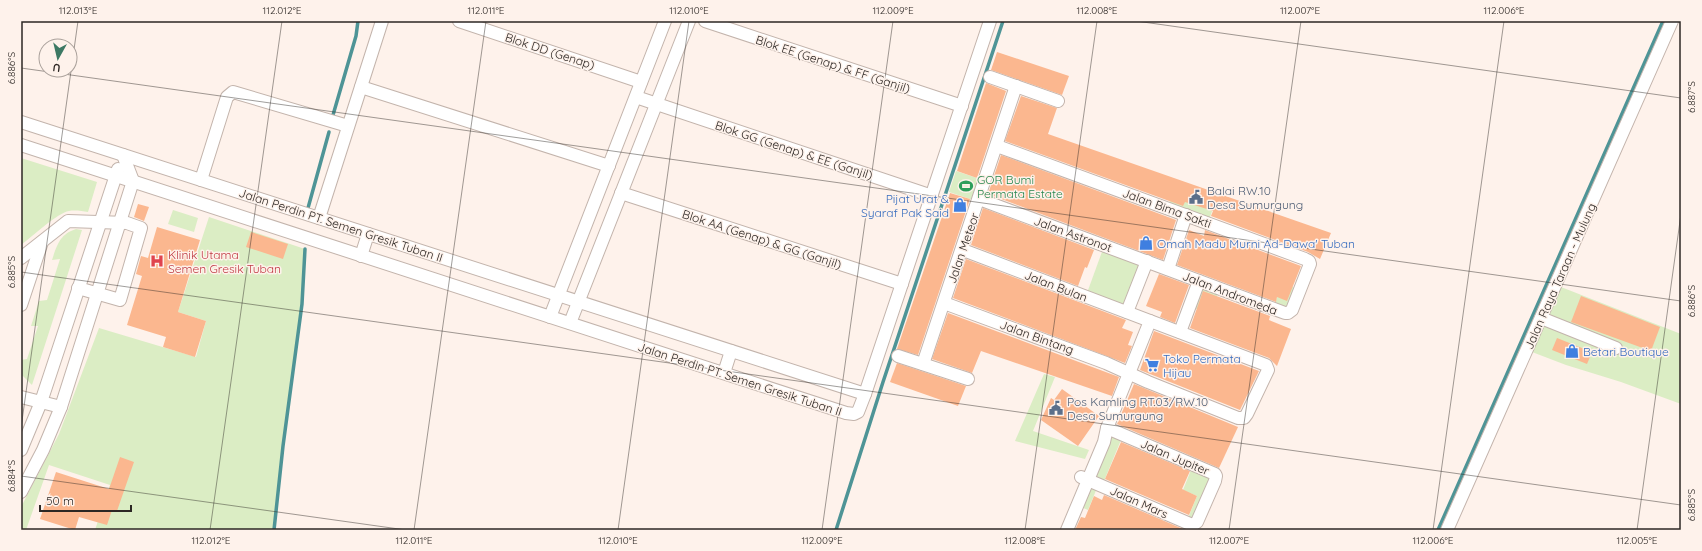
<svg xmlns="http://www.w3.org/2000/svg" width="1702" height="551" font-family="Quicksand,sans-serif">
	<rect width="100%" height="100%" fill="#fef2eb"/>
	<g fill="#dbedc4">
		<path d="M21,158L97,182L88,212C82,211 75,210 69,211C57,213 32,237 21,245Z"/>
		<path d="M956,171L983,180L976,201L949,192Z"/>
		<path d="M1177,180L1218,194L1209,220L1168,206Z"/>
		<path d="M173,210L198,218L194,232L168,224Z"/>
		<path d="M209,217L305,249L302,304L283,446L274,530H95L110,485L49,465L26,530H21V507L59,434L99,328L196,357L206,321L178,312Z"/>
		<path d="M76,229L82,230L32,385L21,374V360L27,359L38,326H31L39,301L47,300L60,259L52,260C57,245 60,234 76,229Z"/>
		<path d="M1103,249L1142,263L1125,308L1087,293Z"/>
		<path d="M1283,283L1297,289L1289,311L1274,305Z"/>
		<path d="M1202,287L1218,293L1210,314L1194,308Z"/>
		<path d="M1561,287L1681,334V404L1621,382L1566,365L1532,352Z"/>
		<path d="M1044,374L1055,377L1033,431L1089,450L1085,459L1015,441Z"/>
		<path d="M1112,436L1121,440L1104,481L1094,477Z"/>
		<path d="M1191,470L1212,479L1194,521L1188,518L1197,496L1183,490Z"/>
		<path d="M1091,485L1097,488L1088,510L1081,507Z"/>
	</g>
	<g fill="none" stroke-linecap="round" stroke-linejoin="round">
		<g stroke="#4e9496" stroke-width="3.5">
			<path d="M333,115L356,36L358,21"/>
			<path d="M308,208L329,132"/>
			<path d="M274,530L283,446L302,304L305,249"/>
			<path d="M836,530L883,382L1003,21"/>
			<path d="M1438,530L1663,21"/>
		</g>
	</g>
	<g fill="#fbb78f">
		<path d="M997,52L1069,76L1062,95L991,70Z"/>
		<path d="M986,83L1006,91L977,178L957,171Z"/>
		<path d="M1021,96L1057,108L1048,134L1331,233L1320,259L1308,252L1211,216L1213,211L1185,202L1183,206L1005,141Z"/>
		<path d="M1001,155L1176,220L1163,260L988,194Z"/>
		<path d="M950,193L970,199L918,355L897,349Z"/>
		<path d="M138,204L149,207L144,221L134,217Z"/>
		<path d="M983,208L1094,250L1087,268L1085,267L1078,286L971,245Z"/>
		<path d="M157,227L200,240L178,312L206,321L195,357L163,347L166,337L127,325L142,276L136,274L141,256L148,258Z"/>
		<path d="M1189,230L1204,236L1205,230L1301,266L1287,301L1277,297L1276,302L1177,265Z"/>
		<path d="M251,232L288,244L283,259L246,247Z"/>
		<path d="M966,259L1126,320L1122,328L1133,332L1128,345L1132,346L1125,363L953,298Z"/>
		<path d="M1159,274L1189,285L1175,323L1160,317L1162,312L1146,306Z"/>
		<path d="M1203,291L1270,316L1269,320L1291,329L1277,366L1269,358L1190,328Z"/>
		<path d="M1581,296L1660,327L1651,351L1571,322Z"/>
		<path d="M948,313L1119,377L1112,396L981,351L972,373L932,359Z"/>
		<path d="M1154,331L1259,371L1240,410L1140,370Z"/>
		<path d="M1557,338L1592,352L1587,364L1552,350Z"/>
		<path d="M897,363L966,386L958,406L890,382Z"/>
		<path d="M1134,384L1238,427L1219,468L1117,424Z"/>
		<path d="M1062,389L1099,416L1078,446L1041,420L1051,398L1054,400Z"/>
		<path d="M1121,442L1190,471L1182,489L1197,496L1189,515L1105,479Z"/>
		<path d="M120,457L134,462L117,511L112,510L107,525L79,517L75,530L40,519L56,472L109,489Z"/>
		<path d="M1104,495L1183,529V530H1075L1081,517L1085,518L1094,496L1102,500Z"/>
	</g>
	<g fill="none" stroke-linecap="round" stroke-linejoin="round">
		<defs>
			<g id="minor">
				<path d="M459,21L641,82"/>
				<path d="M705,21L962,106"/>
				<path d="M990,77L1058,101"/>
				<path d="M361,87L609,166"/>
				<path d="M636,97L932,196"/>
				<path d="M21,122L865,394"/>
				<path d="M21,145L846,413L854,414L858,412L865,394L990,21"/>
				<path d="M201,180L227,97L233,92L348,126"/>
				<path d="M621,193L902,284"/>
				<path d="M979,199L1285,313H1288L1292,310L1310,264L1309,261L1305,259L997,146"/>
				<path d="M319,218L382,21"/>
				<path d="M361,256L368,234"/>
				<path d="M21,258L68,221L127,223L141,228L120,300L78,288"/>
				<path d="M1168,269L1186,215"/>
				<path d="M944,303L1106,363L1148,382L1238,418H1244L1247,414L1268,370L1266,365L963,250"/>
				<path d="M21,305L42,242"/>
				<path d="M1127,312L1147,261"/>
				<path d="M550,317L665,21"/>
				<path d="M1541,318L1616,348"/>
				<path d="M570,323L689,21"/>
				<path d="M1180,332L1199,281"/>
				<path d="M898,356L968,379"/>
				<path d="M923,364L1016,86"/>
				<path d="M724,373L731,351"/>
				<path d="M21,397L61,407"/>
				<path d="M21,450L41,402L118,169"/>
				<path d="M1081,477L1190,524L1193,525L1197,522L1215,481L1216,476L1215,474L1107,428"/>
				<path d="M21,492L43,450L61,407L133,181L123,155"/>
				<path d="M1067,530L1104,442L1107,428L1150,321"/>
				<path d="M1447,530L1672,21"/>
			</g>
		</defs>
		<use href="#minor" stroke="#c3b4ac" stroke-width="14"/>
		<use href="#minor" stroke="#fff" stroke-width="12"/>
	</g>
	<path fill="none" stroke="#2c2724" stroke-width="1" stroke-opacity="0.45" d="M1136,21L1681,98M21,68L1681,301M21,272L1681,505M21,428L78,21M21,476L406,530M210,530L282,21M414,530L486,21M618,530L689,21M822,530L893,21M1025,530L1097,21M1229,530L1301,21M1433,530L1504,21M1637,530L1681,214"/>
	<defs>
		<symbol id="stadium-bare" viewBox="-9 -9 18 18"><path d="M0-5a6.5 5 0 1 0 0 10a6.5 5 0 1 0 0-10ZM-3.5-1.8h7v3.6h-7Z" fill="#2e9e5b" stroke="#fef2eb" stroke-width="2.5" paint-order="stroke"/></symbol>
		<symbol id="civic-bare" viewBox="-9 -9 18 18"><path d="M-.6-6.5H3V-4.5H.6V-3L4-1V1h2V6H-6V1h2V-1L-.6-3ZM-1.2 2.5V6h2.4V2.5Z" fill="#5c6f8a" stroke="#fef2eb" stroke-width="2.5" paint-order="stroke"/></symbol>
		<symbol id="shop-bare" viewBox="-9 -9 18 18"><path d="M-5-2.5h2.3a2.7 3.5 0 0 1 5.4 0H5L5.5 6h-11ZM-1.5-2.5h3a1.5 2.3 0 0 0-3 0Z" fill="#3f7fe0" stroke="#fef2eb" stroke-width="2.5" paint-order="stroke"/></symbol>
		<symbol id="hospital-bare" viewBox="-9 -9 18 18"><path d="M-5-5h3v3.5h4V-5h3V5h-3V1.5h-4V5h-3Z" fill="#e0444e" stroke="#fef2eb" stroke-width="2.5" paint-order="stroke"/></symbol>
		<symbol id="supermarket-bare" viewBox="-9 -9 18 18"><path d="M-6-5.5h2.5l.6 2H6L4.5 2H-2.5L-4.4-4H-6ZM-1.5 3.2a1.3 1.3 0 1 0 .1 0ZM3 3.2a1.3 1.3 0 1 0 .1 0Z" fill="#3f7fe0" stroke="#fef2eb" stroke-width="2.5" paint-order="stroke"/></symbol>
	</defs>
	<g fill-rule="evenodd">
		<use href="#stadium-bare" x="956" y="176" width="20" height="20"/>
		<use href="#civic-bare" x="1186" y="187" width="20" height="20"/>
		<use href="#shop-bare" x="950" y="195" width="20" height="20"/>
		<use href="#shop-bare" x="1136" y="233" width="20" height="20"/>
		<use href="#hospital-bare" x="147" y="251" width="20" height="20"/>
		<use href="#shop-bare" x="1562" y="341" width="20" height="20"/>
		<use href="#supermarket-bare" x="1142" y="355" width="20" height="20"/>
		<use href="#civic-bare" x="1046" y="398" width="20" height="20"/>
	</g>
	<g text-anchor="middle" dominant-baseline="central" stroke-width="3" stroke-linejoin="round" paint-order="stroke">
		<g font-size="12" fill="#2c2724" stroke="#fef2eb">
			<text transform="translate(550 51) rotate(18)">Blok DD (Genap)</text>
			<text transform="translate(833 64) rotate(18)">Blok EE (Genap) &amp; FF (Ganjil)</text>
			<text transform="translate(794 150) rotate(18)">Blok GG (Genap) &amp; EE (Ganjil)</text>
			<text transform="translate(1167 208) rotate(20)">Jalan Bima Sakti</text>
			<text transform="translate(341 225) rotate(18)">Jalan Perdin PT. Semen Gresik Tuban II</text>
			<text transform="translate(1073 234) rotate(20)">Jalan Astronot</text>
			<text transform="translate(762 239) rotate(18)">Blok AA (Genap) &amp; GG (Ganjil)</text>
			<text transform="translate(963 248) rotate(-71)">Jalan Meteor</text>
			<text transform="translate(1560 276) rotate(-66)">Jalan Raya Taraan - Mulung</text>
			<text transform="translate(1056 286) rotate(21)">Jalan Bulan</text>
			<text transform="translate(1230 293) rotate(21)">Jalan Andromeda</text>
			<text transform="translate(1037 337) rotate(20)">Jalan Bintang</text>
			<text transform="translate(740 379) rotate(18)">Jalan Perdin PT. Semen Gresik Tuban II</text>
			<text transform="translate(1175 457) rotate(23)">Jalan Jupiter</text>
			<text transform="translate(1139 502) rotate(24)">Jalan Mars</text>
		</g>
		<g font-size="12" fill="#27864d" stroke="#fef2eb" text-anchor="start">
			<text x="977" y="179">GOR Bumi<tspan x="977" dy="14">Permata Estate</tspan></text>
		</g>
		<g font-size="12" fill="#4e5e75" stroke="#fef2eb" text-anchor="start">
			<text x="1207" y="190">Balai RW.10<tspan x="1207" dy="14">Desa Sumurgung</tspan></text>
			<text x="1067" y="401">Pos Kamling RT.03/RW.10<tspan x="1067" dy="14">Desa Sumurgung</tspan></text>
		</g>
		<g font-size="12" fill="#366cbe" stroke="#fef2eb" text-anchor="start">
			<text x="949" y="198" text-anchor="end">Pijat Urat &amp;<tspan x="949" dy="14">Syaraf Pak Said</tspan></text>
			<text x="1157" y="243">Omah Madu Murni Ad-Dawa' Tuban</text>
			<text x="1583" y="351">Betari Boutique</text>
			<text x="1163" y="358">Toko Permata<tspan x="1163" dy="14">Hijau</tspan></text>
		</g>
		<g font-size="12" fill="#be3a42" stroke="#fef2eb" text-anchor="start">
			<text x="168" y="254">Klinik Utama<tspan x="168" dy="14">Semen Gresik Tuban</tspan></text>
		</g>
	</g>
	<rect width="1702" height="551" fill="none" stroke="#fef2eb" stroke-width="44"/>
	<g transform="translate(58 58) rotate(188)"><circle r="19" fill="#fef2eb" stroke="#aaa19b"/>
	<path d="M0-3L7 15L0 10L-7 15Z" fill="#3d7964"/>
	<text y="-6" font-size="11" font-weight="bold" text-anchor="middle" fill="#2c2724">U</text>
	</g>
	<path d="M40 505v6h91v-6" fill="none" stroke="#2c2724" stroke-width="2"/>
	<text x="46" y="505" font-size="12" fill="#2c2724" stroke="#fef2eb" stroke-width="3" paint-order="stroke">50 m</text>
	<rect x="22" y="22" width="1658" height="507" fill="none" stroke="#2c2724" stroke-width="1.5"/>
	<g font-size="10" text-anchor="middle" fill="#2c2724">
		<text x="78" y="14">112.013°E</text>
		<text x="282" y="14">112.012°E</text>
		<text x="486" y="14">112.011°E</text>
		<text x="689" y="14">112.010°E</text>
		<text x="893" y="14">112.009°E</text>
		<text x="1097" y="14">112.008°E</text>
		<text x="1300" y="14">112.007°E</text>
		<text x="1504" y="14">112.006°E</text>
		<text transform="translate(11 68) rotate(-90)" y="4">6.886°S</text>
		<text transform="translate(1691 97) rotate(-90)" y="4">6.887°S</text>
		<text transform="translate(11 272) rotate(-90)" y="4">6.885°S</text>
		<text transform="translate(1691 301) rotate(-90)" y="4">6.886°S</text>
		<text transform="translate(11 476) rotate(-90)" y="4">6.884°S</text>
		<text transform="translate(1691 505) rotate(-90)" y="4">6.885°S</text>
		<text x="211" y="544">112.012°E</text>
		<text x="414" y="544">112.011°E</text>
		<text x="618" y="544">112.010°E</text>
		<text x="822" y="544">112.009°E</text>
		<text x="1025" y="544">112.008°E</text>
		<text x="1229" y="544">112.007°E</text>
		<text x="1433" y="544">112.006°E</text>
		<text x="1637" y="544">112.005°E</text>
	</g>
</svg>
